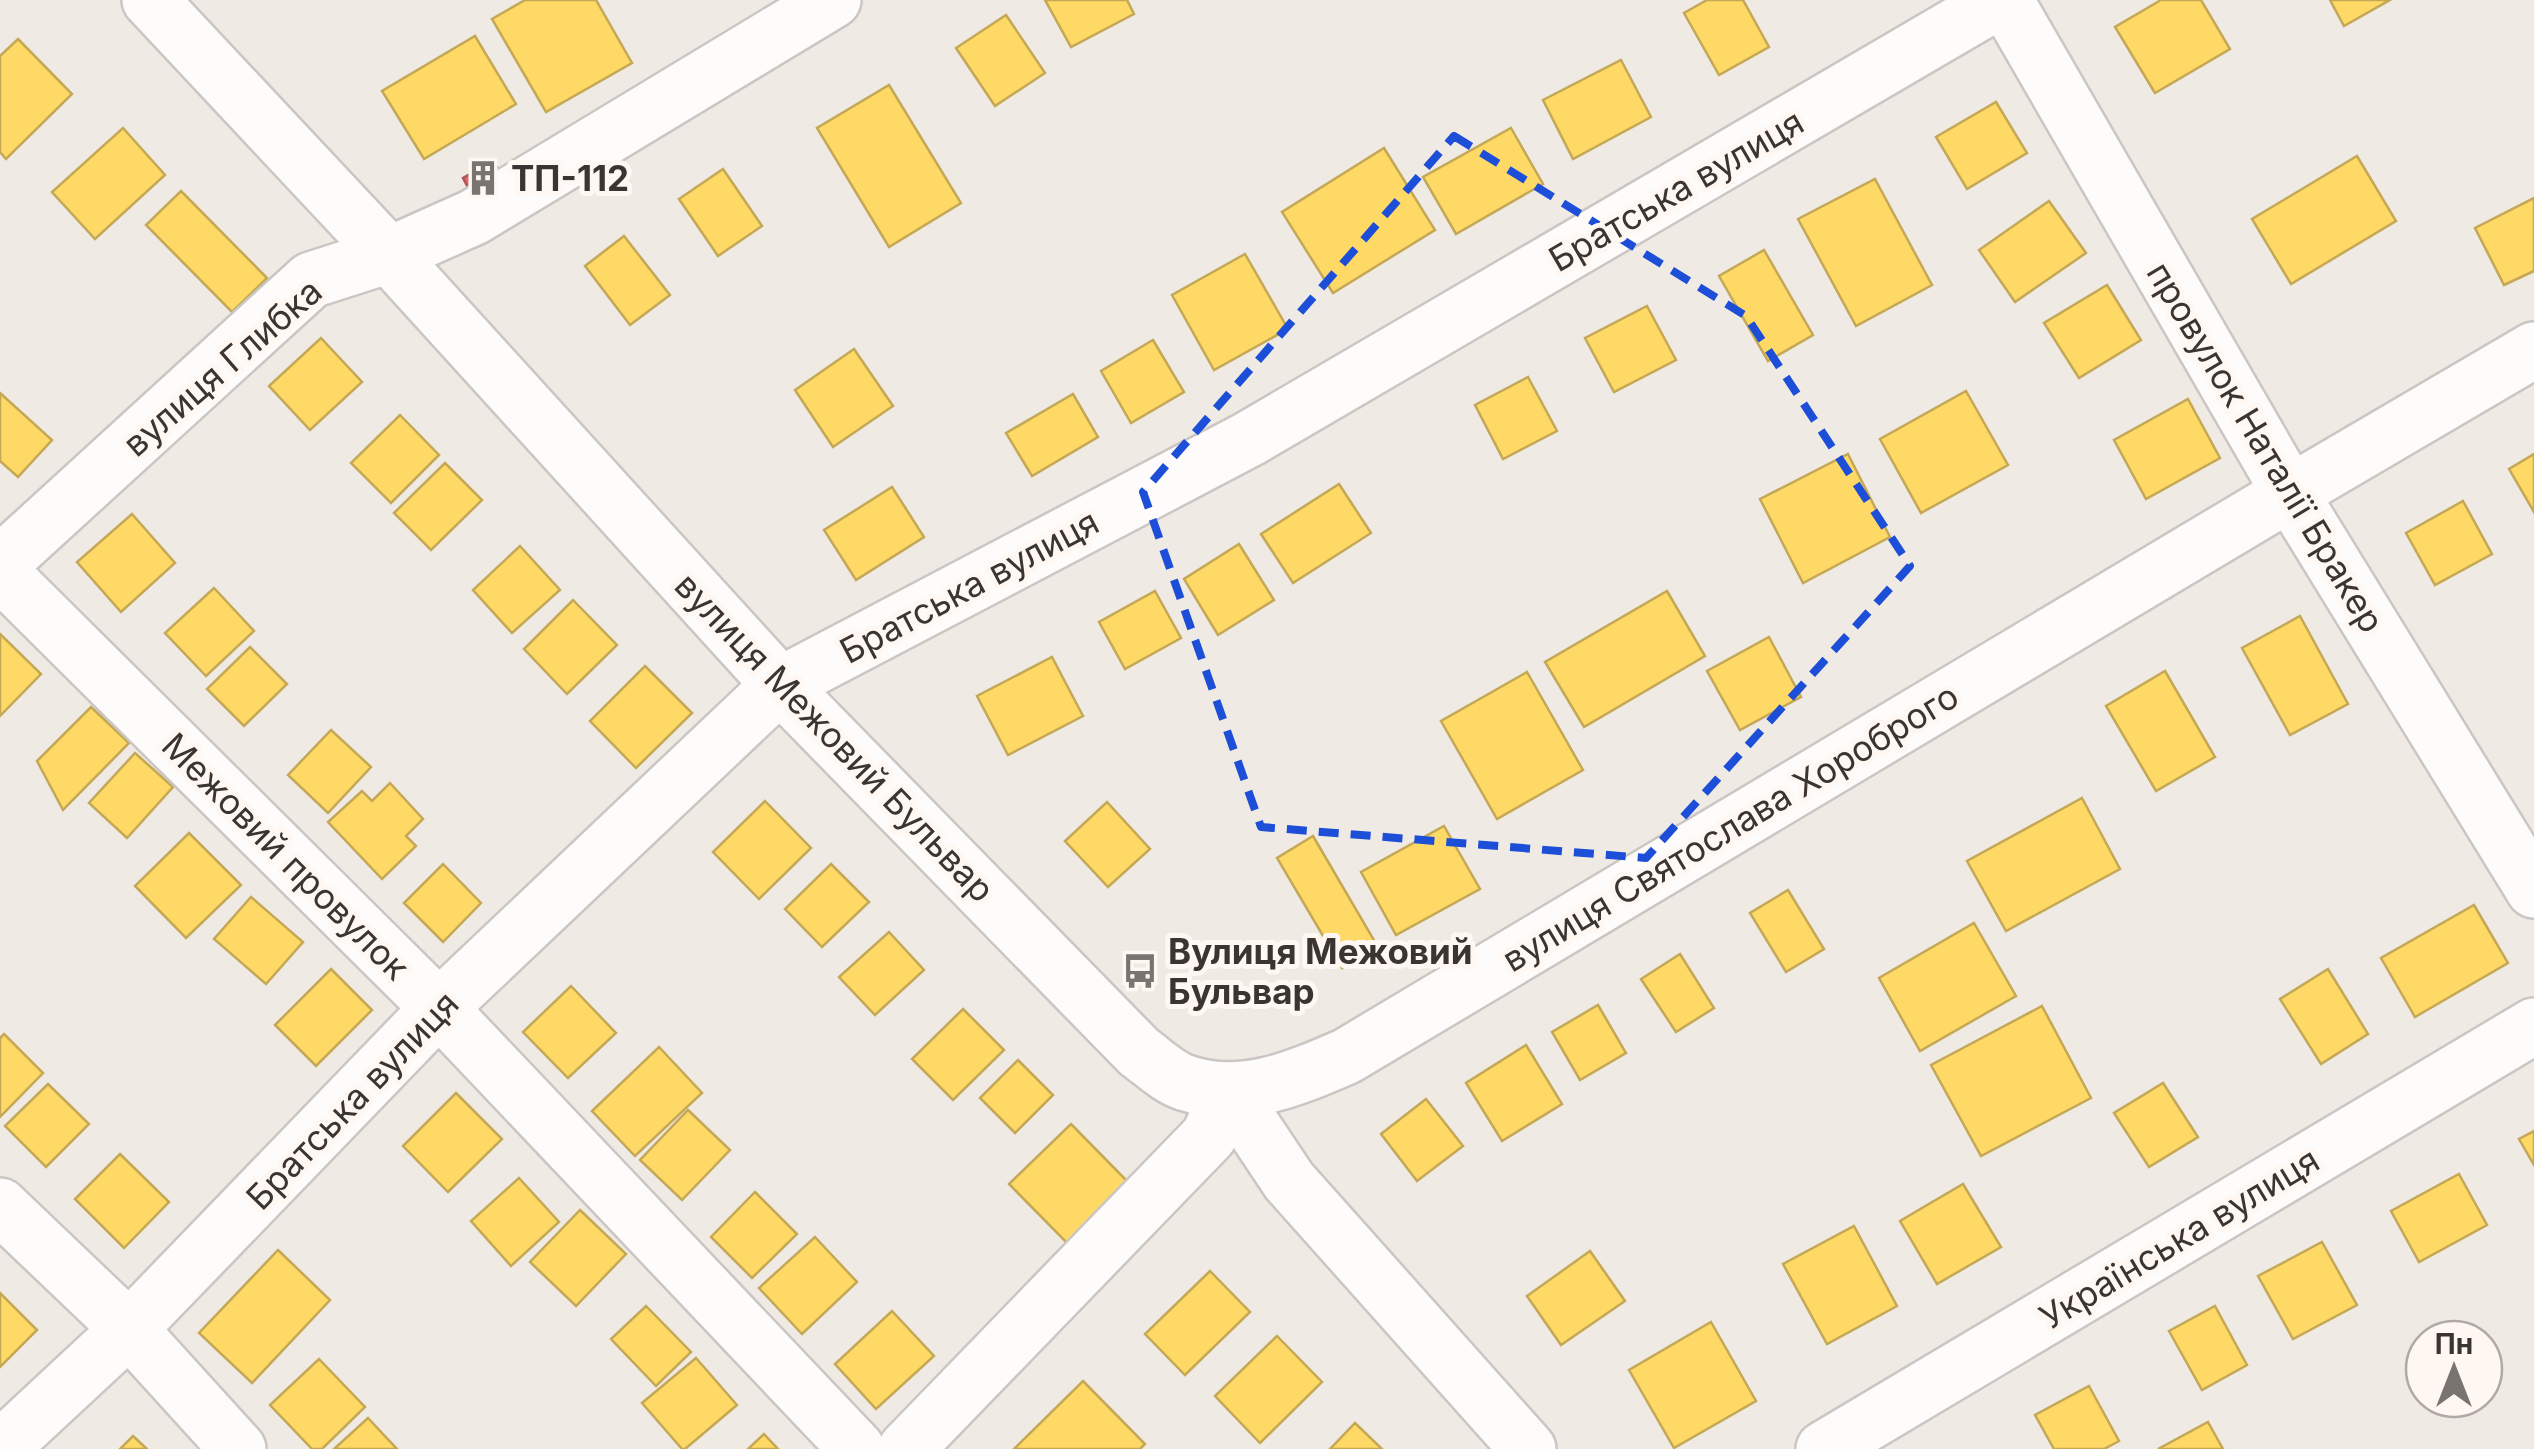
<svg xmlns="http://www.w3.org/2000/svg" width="2534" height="1449" font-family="Inter,sans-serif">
	<rect width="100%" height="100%" fill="#f0eae5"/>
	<g fill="#ffd966" stroke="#c4a856" stroke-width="2.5">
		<path d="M525,0H596L632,63L546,112L492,19Z"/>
		<path d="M1045,0H1127L1134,14L1071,47Z"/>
		<path d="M1707,0H1743L1769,47L1719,75L1684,13Z"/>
		<path d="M2161,0H2201L2230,49L2155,93L2115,27Z"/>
		<path d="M2330,0H2390L2344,26Z"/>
		<path d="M1006,15L1045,73L995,106L956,48Z"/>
		<path d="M475,36L516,104L424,159L382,91Z"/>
		<path d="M18,39L72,94L6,159L0,152V56Z"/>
		<path d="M1621,60L1651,117L1573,159L1543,100Z"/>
		<path d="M889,85L961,203L889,247L817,128Z"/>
		<path d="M1996,102L2027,153L1967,189L1936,137Z"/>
		<path d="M123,128L165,175L95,239L52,192Z"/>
		<path d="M1511,128L1543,184L1456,234L1423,177Z"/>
		<path d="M1384,148L1435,230L1333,293L1282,212Z"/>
		<path d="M2357,156L2396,221L2291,284L2252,219Z"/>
		<path d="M723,169L762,226L718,256L679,199Z"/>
		<path d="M1875,179L1932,285L1856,326L1798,219Z"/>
		<path d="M181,191L267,278L232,312L146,225Z"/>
		<path d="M2534,198V271L2504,285L2475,228Z"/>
		<path d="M2049,201L2086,253L2015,302L1979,250Z"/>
		<path d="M624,236L670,295L630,325L585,266Z"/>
		<path d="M1764,250L1813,335L1768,361L1719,276Z"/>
		<path d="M1245,254L1288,329L1214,370L1172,295Z"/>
		<path d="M2107,285L2141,340L2079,378L2044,323Z"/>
		<path d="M1647,306L1676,360L1614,392L1585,338Z"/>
		<path d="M321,338L362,382L310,430L269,386Z"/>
		<path d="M1153,340L1184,392L1131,423L1101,371Z"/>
		<path d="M854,349L893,406L833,447L795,390Z"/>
		<path d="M1528,377L1557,431L1503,459L1475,405Z"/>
		<path d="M1966,391L2008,465L1921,513L1880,439Z"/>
		<path d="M0,393L52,440L18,477L0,461Z"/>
		<path d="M1073,394L1098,437L1032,476L1006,433Z"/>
		<path d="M2188,399L2220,458L2146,499L2114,440Z"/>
		<path d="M400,415L439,455L391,503L351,463Z"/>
		<path d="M1848,454L1890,537L1803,583L1760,499Z"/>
		<path d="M2534,454V512L2509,469Z"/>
		<path d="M445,463L482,500L431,550L394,513Z"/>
		<path d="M1339,484L1371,533L1293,583L1261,534Z"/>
		<path d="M892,487L924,537L856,580L824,530Z"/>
		<path d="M2463,501L2492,554L2435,585L2406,533Z"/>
		<path d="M132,514L175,563L121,612L77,562Z"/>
		<path d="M1239,544L1274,600L1218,635L1184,579Z"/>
		<path d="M520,546L560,590L512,633L473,590Z"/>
		<path d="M214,588L254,631L206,676L165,633Z"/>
		<path d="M1155,591L1181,638L1125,669L1099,622Z"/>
		<path d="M1667,591L1705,656L1584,727L1545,662Z"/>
		<path d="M573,600L617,645L567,694L524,649Z"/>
		<path d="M2300,616L2348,704L2290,735L2242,648Z"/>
		<path d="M0,634L41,674L0,716Z"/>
		<path d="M1769,637L1801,697L1740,730L1707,671Z"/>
		<path d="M250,647L287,684L244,726L207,689Z"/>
		<path d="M1052,657L1083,716L1008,755L977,696Z"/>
		<path d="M645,666L692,713L636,768L590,721Z"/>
		<path d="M2165,671L2215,757L2156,791L2106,706Z"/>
		<path d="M1527,672L1583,770L1497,819L1441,721Z"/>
		<path d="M91,707L129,743L63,810L37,761Z"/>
		<path d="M331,730L371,767L328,813L288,775Z"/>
		<path d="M135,753L173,787L127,838L89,803Z"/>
		<path d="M390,783L423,819L406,836L416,846L382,879L328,822L362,791L372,801Z"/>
		<path d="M2082,798L2120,869L2006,931L1967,861Z"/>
		<path d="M765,801L811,848L759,899L713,852Z"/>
		<path d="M1107,802L1150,849L1108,887L1065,841Z"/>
		<path d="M1444,826L1480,889L1396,935L1361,872Z"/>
		<path d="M189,833L241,885L186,938L135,886Z"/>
		<path d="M1313,836L1378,947L1342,968L1277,858Z"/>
		<path d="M443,864L481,903L443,942L404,903Z"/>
		<path d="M831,864L869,902L822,947L785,909Z"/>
		<path d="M1788,890L1824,949L1786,972L1750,913Z"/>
		<path d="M251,897L303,942L266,984L214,939Z"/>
		<path d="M2474,905L2508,963L2415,1017L2381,958Z"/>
		<path d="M1974,923L2016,996L1920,1051L1879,978Z"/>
		<path d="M889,932L924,970L875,1015L839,977Z"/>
		<path d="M1680,954L1714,1008L1676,1032L1641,979Z"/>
		<path d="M331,969L372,1010L316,1066L275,1025Z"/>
		<path d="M2328,969L2368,1034L2321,1064L2280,999Z"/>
		<path d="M571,986L616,1033L568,1078L523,1032Z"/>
		<path d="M1598,1005L1626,1053L1580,1080L1552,1032Z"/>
		<path d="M2042,1006L2091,1098L1981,1156L1931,1065Z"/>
		<path d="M963,1009L1004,1050L953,1100L912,1059Z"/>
		<path d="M4,1034L43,1073L0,1117V1038Z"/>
		<path d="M1526,1045L1562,1104L1502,1141L1466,1083Z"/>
		<path d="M659,1047L702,1093L635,1156L592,1111Z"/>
		<path d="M1018,1060L1053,1095L1015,1133L980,1098Z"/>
		<path d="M2163,1083L2198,1137L2149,1167L2114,1113Z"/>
		<path d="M48,1084L89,1124L46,1167L5,1126Z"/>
		<path d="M456,1093L502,1139L448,1192L403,1146Z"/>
		<path d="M1426,1099L1463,1146L1417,1181L1381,1134Z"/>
		<path d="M688,1110L730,1150L682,1200L640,1160Z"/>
		<path d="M1071,1124L1128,1182L1067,1243L1009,1184Z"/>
		<path d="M2534,1131V1165L2519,1139Z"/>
		<path d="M120,1154L169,1202L124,1248L75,1199Z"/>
		<path d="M2459,1174L2487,1225L2419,1262L2391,1211Z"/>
		<path d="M519,1178L559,1222L511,1266L471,1221Z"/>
		<path d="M1963,1184L2001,1247L1937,1284L1900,1221Z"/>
		<path d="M755,1192L797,1234L752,1278L711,1237Z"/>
		<path d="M580,1210L626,1254L576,1306L530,1262Z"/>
		<path d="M1854,1226L1897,1306L1827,1344L1783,1264Z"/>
		<path d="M815,1237L857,1282L802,1334L759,1288Z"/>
		<path d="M2322,1242L2357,1305L2293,1339L2258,1276Z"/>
		<path d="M278,1250L330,1300L252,1383L199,1333Z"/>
		<path d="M1590,1251L1625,1301L1561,1345L1527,1296Z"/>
		<path d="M1210,1271L1250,1312L1185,1375L1145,1334Z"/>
		<path d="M0,1293L37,1330L0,1367Z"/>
		<path d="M646,1306L691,1352L656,1386L611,1339Z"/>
		<path d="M2215,1306L2247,1365L2202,1390L2169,1331Z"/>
		<path d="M892,1311L934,1356L876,1409L835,1364Z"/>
		<path d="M1711,1322L1756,1401L1674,1448L1629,1370Z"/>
		<path d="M1277,1336L1322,1382L1260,1443L1215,1396Z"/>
		<path d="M696,1358L737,1405L685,1449H682L642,1403Z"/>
		<path d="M319,1359L365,1407L322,1449H312L270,1405Z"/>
		<path d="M1083,1381L1145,1444L1140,1449H1014Z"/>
		<path d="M2089,1386L2119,1441L2104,1449H2054L2035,1415Z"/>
		<path d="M368,1418L397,1449H334Z"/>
		<path d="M2208,1422L2223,1449H2158Z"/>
		<path d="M1355,1423L1382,1449H1330Z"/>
		<path d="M764,1434L778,1449H748Z"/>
		<path d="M133,1436L147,1449H120Z"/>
	</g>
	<path fill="#e06666" stroke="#ae5756" stroke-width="2.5" d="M493,161L504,179L473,197L463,178Z"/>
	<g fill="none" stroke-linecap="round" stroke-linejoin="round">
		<defs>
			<g id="minor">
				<path d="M150,0L389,255L780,685L1139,1052C1153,1062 1169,1078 1186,1083C1243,1102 1296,1078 1347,1056L2290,493L2534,350"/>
				<path d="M2005,0L2290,493L2534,890"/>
				<path d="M0,564L311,280L389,255L474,217L833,0"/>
				<path d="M0,572L439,1008L857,1449"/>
				<path d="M1229,1091L1289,1181L1528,1449"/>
				<path d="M0,1206L129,1329L238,1449"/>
				<path d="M0,1449L129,1329L439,1008L780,685L1249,439L2000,0"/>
				<path d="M906,1449L1209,1136L1229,1091"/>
				<path d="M1824,1449L2534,1026"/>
			</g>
		</defs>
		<use href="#minor" stroke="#cbc6c3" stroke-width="60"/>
		<use href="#minor" stroke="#fdfcfb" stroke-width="55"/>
	</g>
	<path fill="none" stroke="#1d4ed8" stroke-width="8" stroke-dasharray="20 12" stroke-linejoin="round" d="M1454,136L1746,316L1910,566L1646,858L1261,827L1143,492Z"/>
	<defs>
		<symbol id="building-bare" viewBox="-9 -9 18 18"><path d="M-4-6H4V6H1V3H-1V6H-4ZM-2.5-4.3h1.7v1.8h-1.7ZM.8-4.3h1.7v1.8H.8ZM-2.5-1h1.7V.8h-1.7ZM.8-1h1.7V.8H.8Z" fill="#7a7471" stroke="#fef7f2" stroke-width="2.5" paint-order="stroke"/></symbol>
		<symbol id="bus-bare" viewBox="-9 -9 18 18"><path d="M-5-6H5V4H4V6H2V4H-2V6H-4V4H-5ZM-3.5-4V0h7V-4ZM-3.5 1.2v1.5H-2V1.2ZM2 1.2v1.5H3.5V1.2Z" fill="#7a7471" stroke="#fef7f2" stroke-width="2.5" paint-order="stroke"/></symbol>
	</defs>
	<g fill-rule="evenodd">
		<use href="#building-bare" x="458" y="153" width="50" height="50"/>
		<use href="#bus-bare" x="1115" y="946" width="50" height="50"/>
	</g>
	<g text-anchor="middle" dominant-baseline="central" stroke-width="10" stroke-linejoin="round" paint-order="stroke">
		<g font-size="35" font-weight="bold" fill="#3a3532" stroke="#fef7f2" text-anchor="start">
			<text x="511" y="178">ТП-112</text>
			<text x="1168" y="951">Вулиця Межовий<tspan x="1168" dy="40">Бульвар</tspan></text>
		</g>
		<g font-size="35" fill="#3a3532" stroke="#fef7f2">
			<text transform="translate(1676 190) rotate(-30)">Братська вулиця</text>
			<text transform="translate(222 367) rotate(-41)">вулиця Глибка</text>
			<text transform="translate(2266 447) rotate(59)">провулок Наталії Бракер</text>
			<text transform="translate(969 586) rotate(-28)">Братська вулиця</text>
			<text transform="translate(835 737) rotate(46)">вулиця Межовий Бульвар</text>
			<text transform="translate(1730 827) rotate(-31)">вулиця Святослава Хороброго</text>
			<text transform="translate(286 856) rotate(45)">Межовий провулок</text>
			<text transform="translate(352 1100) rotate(-46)">Братська вулиця</text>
			<text transform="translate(2179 1238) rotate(-31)">Українська вулиця</text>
		</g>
	</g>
	<g transform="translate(2454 1369)"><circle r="48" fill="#fef7f2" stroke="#b0a9a5" stroke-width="2.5"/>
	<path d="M0-8L18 38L0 25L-18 38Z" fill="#7a7471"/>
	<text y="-15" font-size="28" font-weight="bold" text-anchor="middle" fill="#3a3532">Пн</text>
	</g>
</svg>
